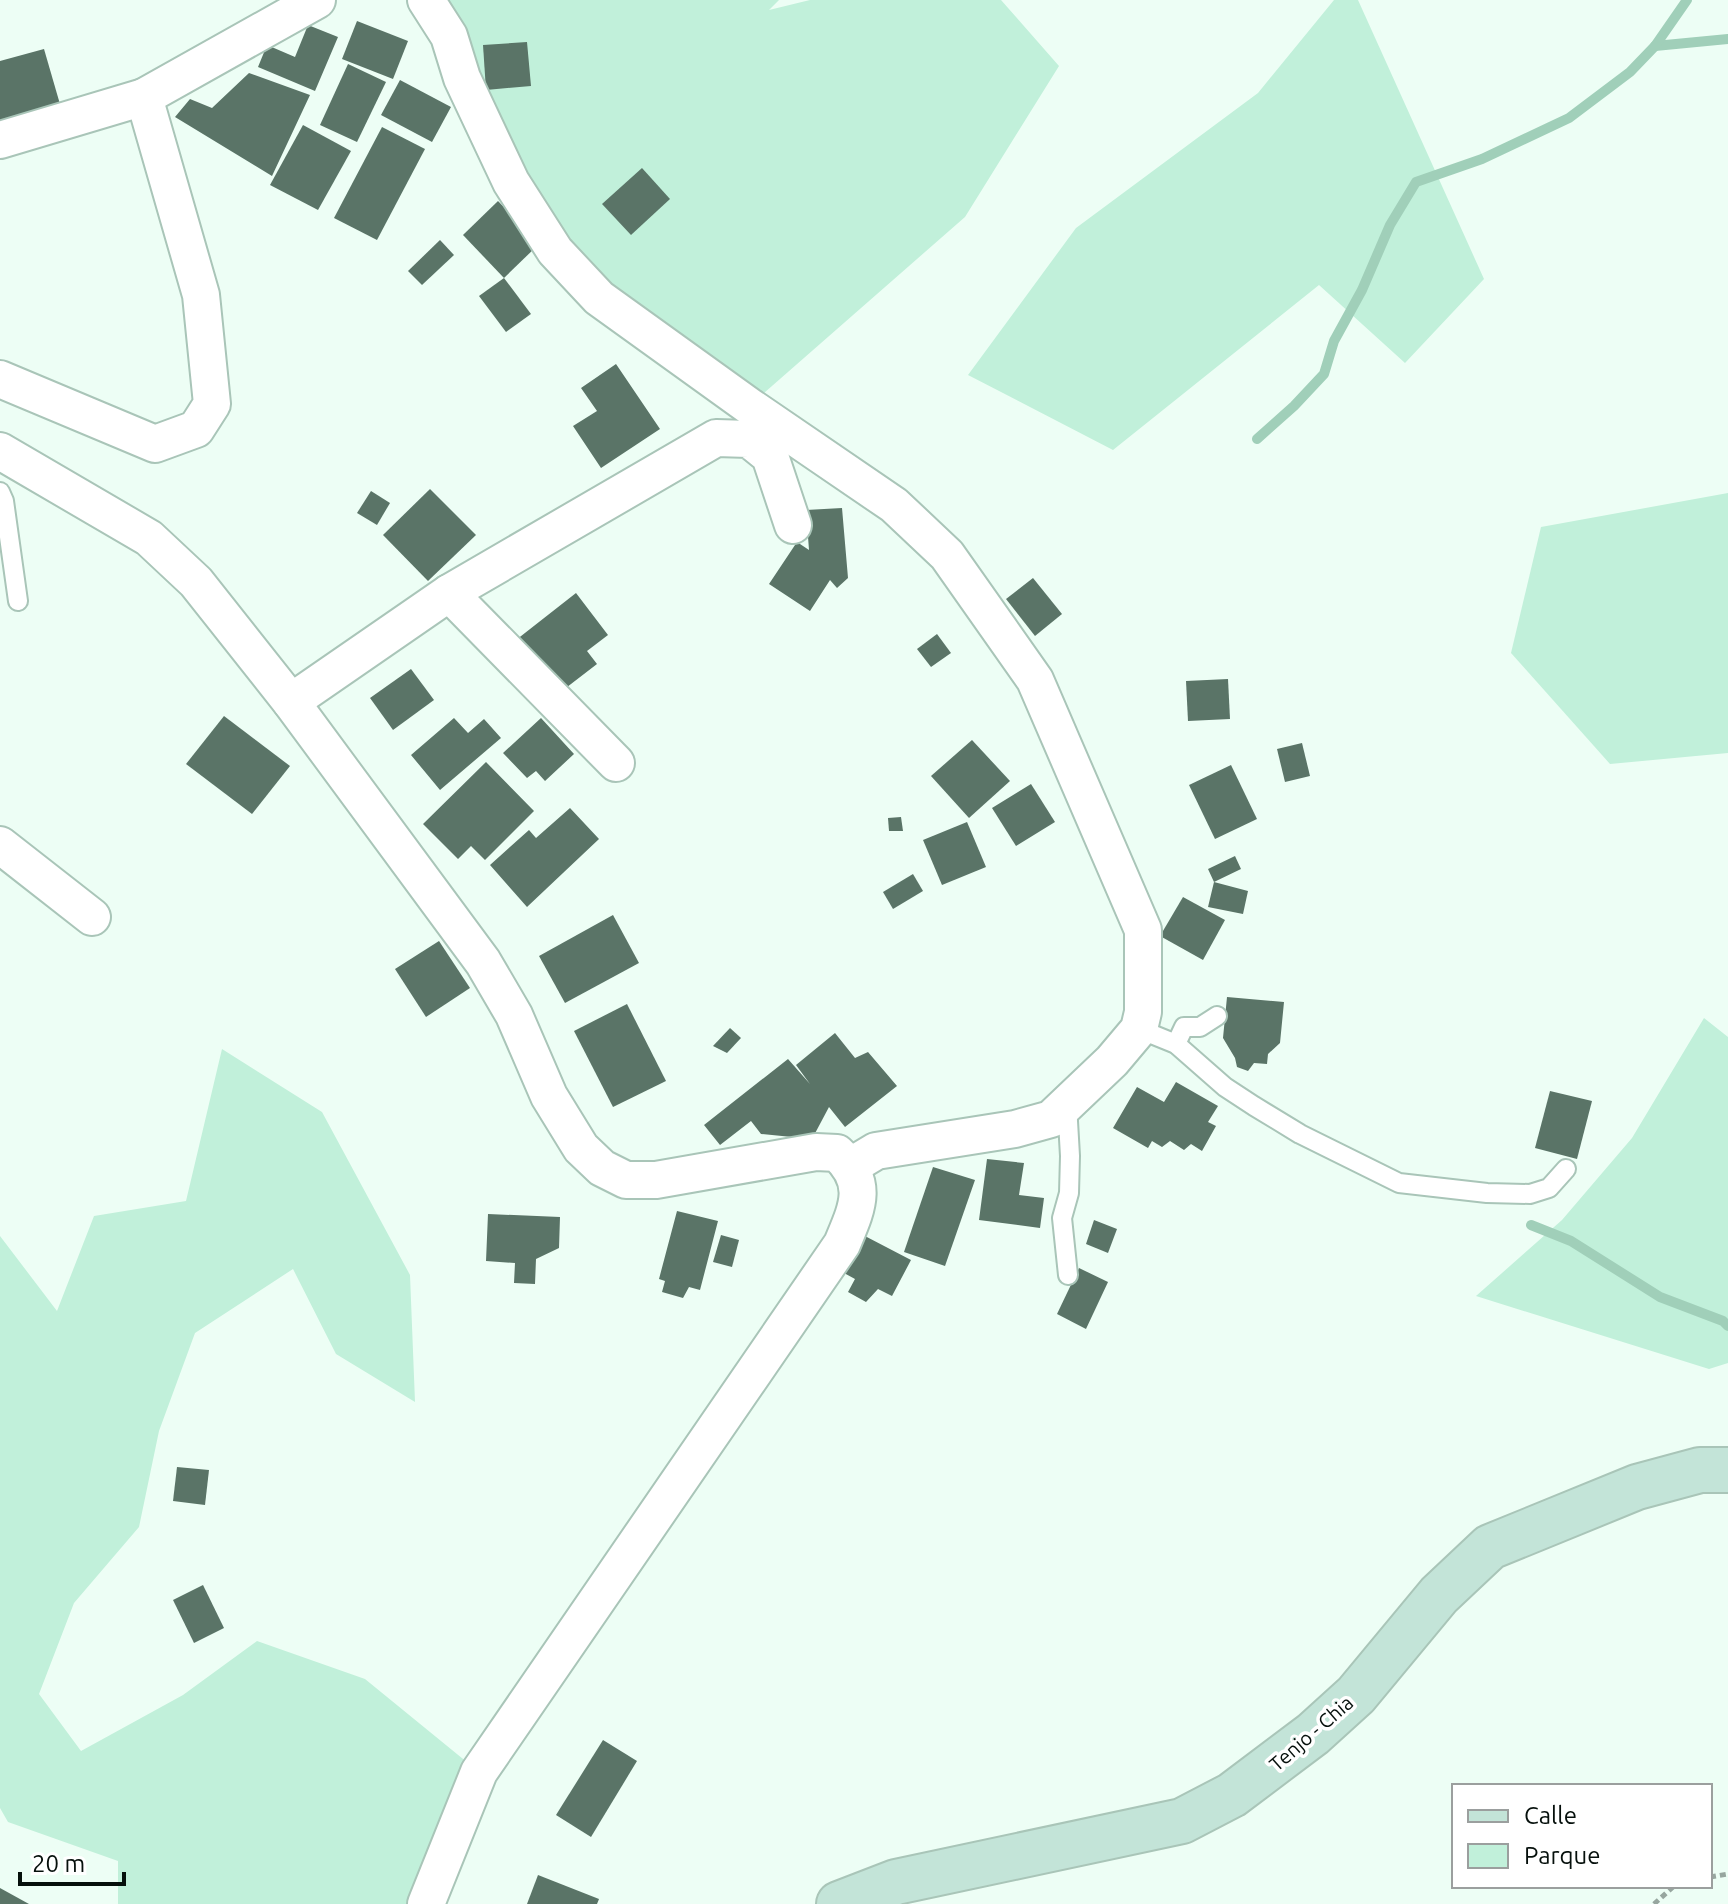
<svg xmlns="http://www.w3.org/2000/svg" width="1728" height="1904" font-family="Ubuntu,sans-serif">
	<rect width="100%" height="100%" fill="#edfef5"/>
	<g fill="#c1f0da">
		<path d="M426,0H779L769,10L810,0H1001L1059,66L965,217L749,406L555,251Z"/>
		<path d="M1334,0H1358L1484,279L1405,363L1319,285L1113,450L968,375L1076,228L1258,93Z"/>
		<path d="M1728,493V753L1610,764L1511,653L1541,527Z"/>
		<path d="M1704,1018L1728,1037V1363L1709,1369L1476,1296L1562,1220L1632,1138Z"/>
		<path d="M222,1049L322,1112L410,1275L415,1402L336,1354L293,1269L195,1333L159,1431L139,1527L74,1603L39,1694L81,1751L183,1695L257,1641L365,1679L479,1772L426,1904H118V1861L8,1822L0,1808V1236L57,1311L94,1216L186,1201Z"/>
	</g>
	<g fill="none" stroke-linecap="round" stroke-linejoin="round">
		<g stroke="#a0cfb9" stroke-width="10">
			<path d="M1655,46L1728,39"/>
			<path d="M1257,439L1294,406L1324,374L1334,341L1362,290L1390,225L1416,182L1482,159L1569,118L1630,72L1655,46L1687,0"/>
			<path d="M1531,1225L1571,1241L1660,1297L1723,1321L1728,1326"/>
		</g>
	</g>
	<g fill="#5a7467">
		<path d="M357,21L408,41L393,79L342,59Z"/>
		<path d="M308,25L338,37L315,91L258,67L267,45L295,57Z"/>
		<path d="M527,42L531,86L486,90L483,45Z"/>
		<path d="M44,49L64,118L0,136V61Z"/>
		<path d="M348,64L386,82L357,142L320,125Z"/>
		<path d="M249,73L310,95L272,176L175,117L190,99L212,108Z"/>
		<path d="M400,80L451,107L432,142L381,115Z"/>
		<path d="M303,125L351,151L318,210L270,185Z"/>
		<path d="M382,127L425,149L377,240L334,218Z"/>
		<path d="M642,168L670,199L631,235L602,204Z"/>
		<path d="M498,201L539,244L504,278L463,235Z"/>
		<path d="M440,240L454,255L422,285L408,271Z"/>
		<path d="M504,278L531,314L506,332L479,296Z"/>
		<path d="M616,364L660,429L601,468L573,426L597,411L581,388Z"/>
		<path d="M430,489L476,535L428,581L383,535Z"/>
		<path d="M371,491L390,503L377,525L357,513Z"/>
		<path d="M842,508L848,578L837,588L830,580L810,611L769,584L797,542L809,550L806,510Z"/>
		<path d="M1033,578L1062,614L1035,636L1006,599Z"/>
		<path d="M576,593L608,635L587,651L597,664L558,694L516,640Z"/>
		<path d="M937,634L951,653L931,667L917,649Z"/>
		<path d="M411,669L434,700L393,730L370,698Z"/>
		<path d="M1228,679L1230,719L1188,721L1186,681Z"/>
		<path d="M224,716L290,766L252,814L186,764Z"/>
		<path d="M454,718L468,733L484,719L501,738L440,790L411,755Z"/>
		<path d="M541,718L574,754L545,781L536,771L527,778L503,753Z"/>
		<path d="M972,740L1010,781L969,818L931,776Z"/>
		<path d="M1302,743L1310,776L1285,782L1277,749Z"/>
		<path d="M486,762L534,811L485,860L471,846L458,859L423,824Z"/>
		<path d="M1231,765L1257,819L1215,839L1189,785Z"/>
		<path d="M1031,784L1055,822L1016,846L992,808Z"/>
		<path d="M570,808L599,839L527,907L490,865L529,830L536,838Z"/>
		<path d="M901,817L903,831H889L888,818Z"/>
		<path d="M967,822L986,867L942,885L923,840Z"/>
		<path d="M1235,856L1241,869L1214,882L1248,891L1243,914L1208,907L1214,882L1208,869Z"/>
		<path d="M913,874L923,891L893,909L883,892Z"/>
		<path d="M1183,897L1225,920L1203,960L1160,936Z"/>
		<path d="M613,915L639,963L565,1003L539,956Z"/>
		<path d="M439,941L470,988L426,1017L395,969Z"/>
		<path d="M1227,997L1284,1002L1280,1043L1268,1054L1267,1064L1254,1063L1248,1071L1237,1067L1235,1058L1223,1038Z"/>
		<path d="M627,1004L666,1081L613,1107L574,1031Z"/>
		<path d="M730,1028L741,1038L727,1053L713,1046Z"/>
		<path d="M835,1033L855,1058L868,1052L897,1086L845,1127L829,1107L812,1139L761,1134L751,1121L720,1145L704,1125L788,1059L810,1084L796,1065Z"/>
		<path d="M1176,1082L1218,1106L1208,1122L1216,1126L1202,1151L1191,1144L1184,1150L1170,1141L1162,1147L1152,1141L1148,1148L1113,1128L1137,1087L1164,1102Z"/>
		<path d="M1550,1091L1592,1101L1577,1159L1535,1148Z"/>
		<path d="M987,1159L1024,1163L1019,1195L1044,1198L1040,1228L979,1220Z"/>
		<path d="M933,1167L975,1180L945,1266L904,1252Z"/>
		<path d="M677,1211L718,1221L700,1290L689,1287L683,1298L662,1292L665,1281L659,1279Z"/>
		<path d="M488,1214L560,1217L559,1248L536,1259L535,1284L514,1283L515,1263L486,1261Z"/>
		<path d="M1094,1220L1117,1229L1108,1253L1086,1244Z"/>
		<path d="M721,1235L739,1240L732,1267L713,1262Z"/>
		<path d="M863,1235L911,1260L892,1296L878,1289L866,1302L848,1292L855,1279L844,1273Z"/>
		<path d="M1079,1268L1108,1282L1086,1329L1057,1314Z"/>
		<path d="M177,1467L209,1470L205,1505L173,1501Z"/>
		<path d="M203,1585L224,1628L194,1643L173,1600Z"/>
		<path d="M603,1740L637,1761L591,1837L556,1815Z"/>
		<path d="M538,1875L599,1899L597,1904H527Z"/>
		<path d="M0,1888L29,1904H0Z"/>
	</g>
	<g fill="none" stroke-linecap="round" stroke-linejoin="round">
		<defs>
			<g id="lane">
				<path d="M0,492L4,501L18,601"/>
				<path d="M1139,1029L1176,1044L1225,1087L1254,1106L1300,1134L1399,1183L1487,1193L1530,1194L1549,1188L1566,1169"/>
				<path d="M1176,1044L1184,1027H1200L1217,1016"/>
				<path d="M1067,1104L1070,1156L1069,1193L1062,1218L1068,1275"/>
			</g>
			<g id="street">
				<path d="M426,0L449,36L462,78L511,182L555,251L599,298L749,406L894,505L947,555L1035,680L1143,930V1012L1139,1029L1112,1061L1051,1119L1015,1129L876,1151L851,1166"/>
				<path d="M0,140L144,97"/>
				<path d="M0,379L155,444L196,429L212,404L201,295L144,97L317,0"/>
				<path d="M0,451L149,538L196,582L291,702L483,962L514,1015L549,1096L581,1148L602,1168L626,1180H656L816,1152L837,1153C870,1183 857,1208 842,1244L479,1772L426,1904"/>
				<path d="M449,593L616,763"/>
				<path d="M291,702L449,593L716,438L749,439L770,456L793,525"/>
				<path d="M0,845L92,917"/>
			</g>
			<path id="secondary" d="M839,1904L896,1882L1182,1821L1232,1795L1313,1734L1356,1695L1439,1595L1490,1547L1637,1487L1700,1470H1728"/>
		</defs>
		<use href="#lane" stroke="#a9c5b8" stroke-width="22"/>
		<use href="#street" stroke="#a9c5b8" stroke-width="40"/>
		<use href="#secondary" stroke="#a9c5b8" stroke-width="48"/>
		<g stroke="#97a69f" stroke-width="5" stroke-dasharray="6 4" stroke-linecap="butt">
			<path d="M1710,1877L1728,1874"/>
			<path d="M1654,1904L1674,1886"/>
		</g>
		<use href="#lane" stroke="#fff" stroke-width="18"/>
		<use href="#street" stroke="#fff" stroke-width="36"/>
		<use href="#secondary" stroke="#c3e4d8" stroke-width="44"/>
	</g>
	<g text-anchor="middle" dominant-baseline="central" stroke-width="7" stroke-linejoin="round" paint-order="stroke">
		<g font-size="20" fill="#06100c" stroke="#fff">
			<text transform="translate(1311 1733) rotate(-41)">Tenjo - Chia</text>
		</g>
	</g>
	<rect x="1452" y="1784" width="260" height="104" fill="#ffffff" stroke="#9b9f9e" stroke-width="2"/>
	<rect x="1468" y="1810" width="40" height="12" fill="#c3e4d8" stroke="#9b9f9e" stroke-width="2"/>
	<text x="1524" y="1824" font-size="24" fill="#06100c">Calle</text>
	<rect x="1468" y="1844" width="40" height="24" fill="#c1f0da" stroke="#9b9f9e" stroke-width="2"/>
	<text x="1524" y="1864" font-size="24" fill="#06100c">Parque</text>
	<path d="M20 1872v12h104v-12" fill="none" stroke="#06100c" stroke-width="4"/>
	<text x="32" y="1872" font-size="24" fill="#06100c" stroke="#ffffff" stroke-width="6" paint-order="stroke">20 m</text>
</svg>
